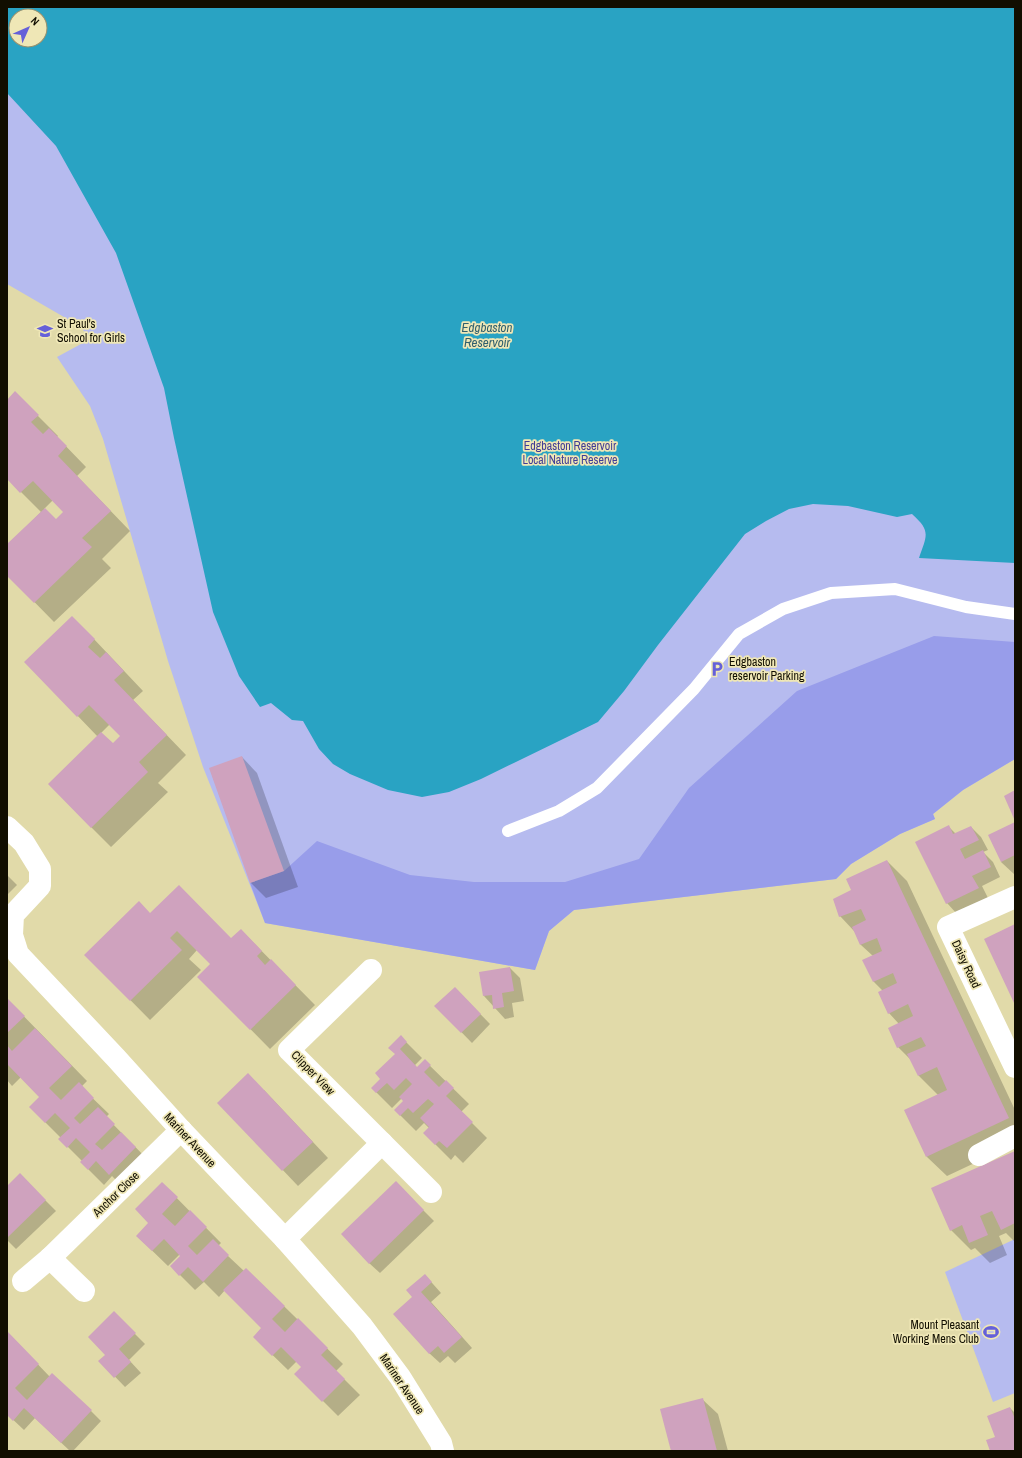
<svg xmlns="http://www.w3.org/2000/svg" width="1022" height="1458" font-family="'Archivo Narrow',sans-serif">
	<rect width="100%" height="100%" fill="#e1daa9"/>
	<g fill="#b6bbef" fill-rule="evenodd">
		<path d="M7,7H1015V759L963,790L933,814L935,819L900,834L851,864L836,879L574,910L549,931L535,970L265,923L203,767L168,661L103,439L90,406L57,357L92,338L76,324L7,284ZM16,16H40V40H16Z"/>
		<path d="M1015,1239V1393L993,1402L945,1272Z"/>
	</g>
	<path fill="#989dea" d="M934,636L1015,642V759L963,790L933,814L935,819L900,834L851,864L836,879L574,910L549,931L535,970L265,923L250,883L284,871L317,841L410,875L474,882H565L639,859L689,788L797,691Z"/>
	<path fill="#29a3c3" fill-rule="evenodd" d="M7,7H1015V563L919,558C927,535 931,531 912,514L897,517L848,506L813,504L789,509L766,521L745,534L658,645L624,691L598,722L481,779L449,792L422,797L388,790L350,774L333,764L319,749L303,721L292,720L271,703L260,707L239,676L213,612L174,438L164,388L116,253L56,146L7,93ZM16,16H40V40H16Z"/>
	<g fill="#0003" fill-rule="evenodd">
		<path d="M7,401L35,413L58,436L57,437L86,467L77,476L130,531L102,559L111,568L54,622L7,574V546L41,512L7,478ZM53,500L65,512L56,521L44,509Z"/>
		<path d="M92,637L143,691L133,700L186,755L158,783L168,792L111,847L91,827L98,737L26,662ZM110,724L122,736L112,745L101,733Z"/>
		<path d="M242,757L257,773L298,887L266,898L251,883L210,769Z"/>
		<path d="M1015,824V875L1001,862Z"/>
		<path d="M949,827L956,834L971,827L981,837L988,850L983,852L993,862L1000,877L982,886L988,898L957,914L947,903Z"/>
		<path d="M887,861L907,881L1015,1110V1144L947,1176L927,1157L938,1095L919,1076L912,1061L898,1047L899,1024L889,1013L883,991L874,982L864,961L873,956L861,945L855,932L840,916L853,891Z"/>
		<path d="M7,875L17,885L7,895Z"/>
		<path d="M151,914L231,939L241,930L315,1005L270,1049L199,977L211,964L197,950L189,959L201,970L150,1020L86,955Z"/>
		<path d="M510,968L520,978L524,1001L512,1003L514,1017L505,1019L484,996L480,973Z"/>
		<path d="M455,988L490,1024L472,1043L436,1006Z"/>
		<path d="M7,999L87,1081L81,1087L109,1114L106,1117L151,1163L125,1189L112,1176L104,1185L81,1162L82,1161L60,1139L61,1138L30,1107L41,1097L21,1077L12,1086L7,1080Z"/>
		<path d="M401,1037L422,1058L415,1065L417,1068L425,1061L469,1104L461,1112L487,1138L463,1163L455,1155L451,1160L424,1133L429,1128L424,1123L416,1131L400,1115L404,1101L402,1098L392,1108L372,1088L382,1079L396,1054Z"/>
		<path d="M264,1090L328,1158L298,1186L219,1103Z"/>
		<path d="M1015,1152V1242L1006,1233L999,1236L1007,1255L990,1263L975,1248L971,1250L951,1230Z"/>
		<path d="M20,1175L56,1211L16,1249L7,1240V1188Z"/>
		<path d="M162,1183L221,1243L218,1246L228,1256L244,1271L246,1269L343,1364L336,1371L360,1395L338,1416L296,1374L303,1367L297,1361L288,1370L254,1337L262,1328L225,1290L219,1297L204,1282L195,1290L171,1266L182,1256L180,1254L168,1266L137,1236L150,1223Z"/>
		<path d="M406,1193L434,1221L380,1273L369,1263Z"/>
		<path d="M425,1275L441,1293L431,1302L472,1348L455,1363L448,1356L440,1363L429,1353L413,1297Z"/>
		<path d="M114,1313L145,1344L129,1360L141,1373L125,1387L100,1361L106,1355Z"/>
		<path d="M7,1332L50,1377L91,1411L101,1421L73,1451H70L35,1418L24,1430L7,1414Z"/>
		<path d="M702,1399L718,1414L728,1451H672Z"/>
		<path d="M1010,1408L1015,1413V1451H992L996,1437Z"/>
	</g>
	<g fill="#cfa2be">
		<path d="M15,391L39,415L31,422L43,434L49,428L67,446L58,456L111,511L82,538L92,547L34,603L7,576V544L45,508L56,519L63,512L33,481L20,493L7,479V400Z"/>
		<path d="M72,616L95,639L88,647L100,658L106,652L124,671L114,680L167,735L139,762L148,772L91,828L48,784L101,732L113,743L120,736L89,705L77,717L24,662Z"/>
		<path d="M242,756L284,871L250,883L209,768Z"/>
		<path d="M1015,790V821L1004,796Z"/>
		<path d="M1015,822V855L1001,862L988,835Z"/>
		<path d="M949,825L953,834L971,826L979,840L960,849L965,859L983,850L991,867L972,876L979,888L946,904L915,842Z"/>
		<path d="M887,860L1009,1118L926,1157L904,1110L947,1090L937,1067L918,1076L907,1054L926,1046L921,1037L897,1048L888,1028L913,1016L908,1004L888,1014L878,992L897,983L893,973L873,982L862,960L882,951L877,938L860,945L852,927L866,920L861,909L839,917L833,899L851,890L846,879Z"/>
		<path d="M179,885L231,938L241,929L262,951L257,956L265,965L271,959L296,985L250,1030L197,977L210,964L177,931L170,938L182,950L130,1001L84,955L139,901L150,913Z"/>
		<path d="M1015,924V1005L984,939Z"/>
		<path d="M510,967L514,991L502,993L504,1007L493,1009L492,995L483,996L479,972Z"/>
		<path d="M455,987L481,1014L461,1033L434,1006Z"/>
		<path d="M7,998L25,1016L7,1033Z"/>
		<path d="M35,1028L72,1066L49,1088L61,1100L79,1082L94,1098L74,1118L80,1124L98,1107L115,1124L95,1144L102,1150L121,1132L136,1147L109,1175L96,1161L88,1170L80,1162L90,1152L76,1138L67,1148L58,1139L70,1128L55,1113L45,1123L29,1107L39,1097L7,1064V1045L12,1051Z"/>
		<path d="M401,1035L407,1042L400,1049L417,1067L425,1059L431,1065L424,1072L439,1087L446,1080L454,1088L446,1096L473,1122L447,1148L439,1141L435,1145L423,1133L429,1127L420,1118L434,1104L428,1099L413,1113L408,1108L400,1116L394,1110L403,1101L399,1097L412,1084L406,1078L394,1090L387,1083L376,1093L371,1088L380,1079L375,1073L395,1054L388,1048Z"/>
		<path d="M248,1073L313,1142L282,1171L217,1103Z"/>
		<path d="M1015,1151V1223L1001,1230L992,1211L980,1216L988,1235L969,1243L962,1225L950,1231L931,1188Z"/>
		<path d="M20,1173L46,1200L7,1238V1186Z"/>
		<path d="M396,1181L424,1210L369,1264L341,1234Z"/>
		<path d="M162,1182L178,1197L162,1214L175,1226L190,1210L207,1227L188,1246L197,1255L213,1239L229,1255L203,1282L188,1267L179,1276L170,1266L180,1256L164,1239L152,1251L136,1236L148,1223L135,1209Z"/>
		<path d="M246,1268L285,1306L272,1319L285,1332L298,1318L328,1348L321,1355L345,1379L322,1402L294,1374L301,1367L281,1347L272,1356L253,1337L261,1328L223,1290Z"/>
		<path d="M425,1274L432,1282L421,1292L462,1337L444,1353L438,1346L429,1354L393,1314L412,1297L406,1290Z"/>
		<path d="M114,1311L136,1333L119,1349L131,1362L114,1378L98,1361L105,1355L88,1337Z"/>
		<path d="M7,1331L39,1364L15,1388L27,1400L52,1373L92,1410L61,1443L24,1408L13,1421L7,1415Z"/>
		<path d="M703,1398L717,1451H671L660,1409Z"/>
		<path d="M1010,1407L1015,1419V1451H990L986,1440L995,1437L987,1416Z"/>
	</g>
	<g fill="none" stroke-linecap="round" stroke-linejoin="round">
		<path stroke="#fff" stroke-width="12" d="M508,831L559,811L597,788L694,689L739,634L783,609L831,593L895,589L966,607L1015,614"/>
		<g stroke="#fff" stroke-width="22">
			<path d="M7,827L24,843L40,869V886L13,915L12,935L18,954L116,1058L181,1130L285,1239L362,1326L400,1377L441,1443L443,1451"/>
			<path d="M1015,897L948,927L1015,1067"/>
			<path d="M371,970L289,1050L431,1192"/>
			<path d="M979,1155L1015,1136"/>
			<path d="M285,1239L382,1143"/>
			<path d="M50,1258L84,1291"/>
			<path d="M23,1281L50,1258L181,1130"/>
		</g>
	</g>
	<defs>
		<symbol id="school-bare" viewBox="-9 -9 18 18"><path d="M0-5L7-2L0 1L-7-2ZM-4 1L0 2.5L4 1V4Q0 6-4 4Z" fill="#6560d9" stroke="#efe7b6" stroke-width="2.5" paint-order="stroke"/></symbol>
		<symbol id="parking-bare" viewBox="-9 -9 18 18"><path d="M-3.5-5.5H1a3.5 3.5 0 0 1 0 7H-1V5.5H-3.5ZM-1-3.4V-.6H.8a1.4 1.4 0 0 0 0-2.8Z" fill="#6560d9" stroke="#efe7b6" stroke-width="2.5" paint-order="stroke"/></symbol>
		<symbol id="stadium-bare" viewBox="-9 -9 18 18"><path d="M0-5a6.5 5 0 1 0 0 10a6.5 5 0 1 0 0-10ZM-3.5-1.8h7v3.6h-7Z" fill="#6560d9" stroke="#efe7b6" stroke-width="2.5" paint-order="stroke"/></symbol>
	</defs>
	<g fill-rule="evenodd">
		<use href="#school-bare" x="34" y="320" width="22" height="22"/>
		<use href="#parking-bare" x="706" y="658" width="22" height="22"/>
		<use href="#stadium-bare" x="980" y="1321" width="22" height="22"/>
	</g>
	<g text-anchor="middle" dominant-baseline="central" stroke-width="3.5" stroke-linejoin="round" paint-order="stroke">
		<g font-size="12" fill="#110e00" stroke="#efe7b6" text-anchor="start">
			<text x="57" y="324">St Paul's<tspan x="57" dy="14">School for Girls</tspan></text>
			<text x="729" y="662">Edgbaston<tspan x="729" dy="14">reservoir Parking</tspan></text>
			<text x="979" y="1325" text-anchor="end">Mount Pleasant<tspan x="979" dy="14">Working Mens Club</tspan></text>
		</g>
		<g font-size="12" fill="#413d95" stroke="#efe7b6">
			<text x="570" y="446">Edgbaston Reservoir<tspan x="570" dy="14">Local Nature Reserve</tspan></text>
		</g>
		<g font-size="12" fill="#110e00" stroke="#efe7b6">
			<text transform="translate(966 964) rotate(65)">Daisy Road</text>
			<text transform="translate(313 1073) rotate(46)">Clipper View</text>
			<text transform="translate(190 1140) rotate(47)">Mariner Avenue</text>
			<text transform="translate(116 1194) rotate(-44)">Anchor Close</text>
			<text transform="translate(402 1384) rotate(56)">Mariner Avenue</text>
		</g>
		<g font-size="13" font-style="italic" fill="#305f6d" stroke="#efe7b6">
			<text x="487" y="327">Edgbaston<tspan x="487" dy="15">Reservoir</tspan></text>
		</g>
	</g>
	<rect width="1022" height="1458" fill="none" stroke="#110e00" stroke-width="16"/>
	<g transform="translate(28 28) rotate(45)"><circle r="19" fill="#efe7b6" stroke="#96906d"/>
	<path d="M0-3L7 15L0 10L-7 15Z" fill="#6560d9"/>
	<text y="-6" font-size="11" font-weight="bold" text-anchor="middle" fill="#110e00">N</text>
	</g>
</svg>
